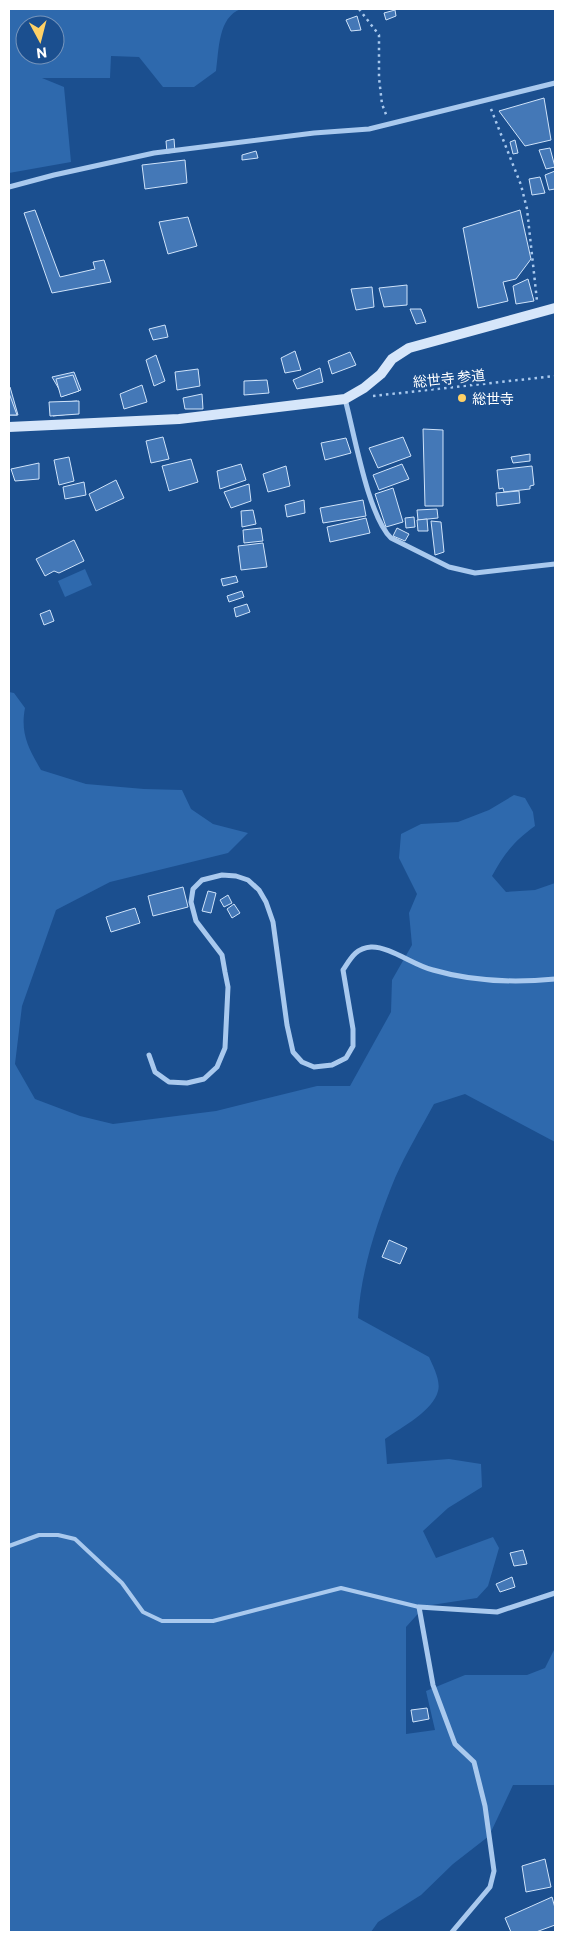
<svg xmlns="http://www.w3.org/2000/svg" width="564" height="1941" font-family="Commissioner,'Noto Sans JP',sans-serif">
	<rect width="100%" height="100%" fill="#1b4f8f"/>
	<g fill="#2e69ad" fill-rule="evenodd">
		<path d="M9,9H241C218,17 219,50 216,71L194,87H163L139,57L111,56L110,78H42L64,87L71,162L9,173ZM25,25H55V55H25Z"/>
		<path d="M85,569L92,585L65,597L58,581Z"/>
		<path d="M9,692L14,693L25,708C20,734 29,749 41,770L86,784L144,789L182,790L191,809L213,824L248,833L228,853L110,882L56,910L22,1006L15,1064L35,1099L80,1116L113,1124L216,1111L317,1086H350L391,1012L392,980L412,945L409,913L417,894L399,858L401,834L421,824L458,822L489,810L514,795L525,798L533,812L535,826C514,841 504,854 492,876L506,892L535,890L555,883V1142L465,1094L434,1104C421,1128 406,1153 395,1178C377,1222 361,1270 358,1318L429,1357C433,1366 441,1381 438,1391C433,1411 402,1427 385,1439L387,1464L449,1459L481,1464L482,1487L448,1508L423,1531L436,1558L493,1537L499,1548L488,1586L477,1598L425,1606L406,1627V1734L435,1730L426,1691L465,1675H527L545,1668L555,1648V1785H513L489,1836L453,1864L421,1895L378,1922L371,1932H9Z"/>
	</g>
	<g fill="#4478b7" stroke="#cfe3fa">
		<path d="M395,10L396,16L386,20L384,13Z"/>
		<path d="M357,16L361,30L351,31L346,20Z"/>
		<path d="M544,98L551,140L525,146L499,111Z"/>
		<path d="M174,139L175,152L167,153L166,141Z"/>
		<path d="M515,140L518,153L513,154L510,142Z"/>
		<path d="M550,148L555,167L546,169L539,150Z"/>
		<path d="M256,151L258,158L242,160V155Z"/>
		<path d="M185,160L187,183L145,189L142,165Z"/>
		<path d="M555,171V189L549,190L545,175Z"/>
		<path d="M540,177L545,193L532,195L529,179Z"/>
		<path d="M35,210L60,277L95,269L93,262L104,260L111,282L52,293L24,213Z"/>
		<path d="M520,210L531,259L516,279L503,282L508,301L478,308L463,228Z"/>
		<path d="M188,217L197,246L168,254L159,222Z"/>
		<path d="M528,279L534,301L516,304L513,286Z"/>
		<path d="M407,285V305L384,307L379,288Z"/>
		<path d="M372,287L374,307L356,310L351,289Z"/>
		<path d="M410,309H421L426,322L416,324Z"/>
		<path d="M165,325L168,337L153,340L149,329Z"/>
		<path d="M295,351L301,370L285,373L281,358Z"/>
		<path d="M350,352L356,365L332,374L328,361Z"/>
		<path d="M156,355L165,381L154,386L146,360Z"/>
		<path d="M320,368L323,382L297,389L293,380Z"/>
		<path d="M198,369L200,386L177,390L175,372Z"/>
		<path d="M74,372L81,390L63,396L52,377Z"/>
		<path d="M73,375L79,391L61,397L56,379Z"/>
		<path d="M267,380L269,393L244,395V381Z"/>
		<path d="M142,385L147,402L124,409L120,394Z"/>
		<path d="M9,387H10L18,415H9Z"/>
		<path d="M9,393L17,415H9Z"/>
		<path d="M202,394L203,409H185L183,398Z"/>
		<path d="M77,401L78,413L53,416L54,403Z"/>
		<path d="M79,401V414L50,416L49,402Z"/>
		<path d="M423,429L443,430V506H425Z"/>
		<path d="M163,437L169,459L151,463L146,441Z"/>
		<path d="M403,437L411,456L378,468L369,448Z"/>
		<path d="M346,438L351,453L325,460L321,443Z"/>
		<path d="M530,454V461L513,463L511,457Z"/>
		<path d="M69,457L74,481L59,485L54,460Z"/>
		<path d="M191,459L198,482L169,491L162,466Z"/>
		<path d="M39,463V479L15,481L11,469Z"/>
		<path d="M241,464L246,480L220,489L217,471Z"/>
		<path d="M402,464L409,479L379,490L373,475Z"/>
		<path d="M286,466L290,486L268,492L263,474Z"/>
		<path d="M532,466L534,485L530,486V489L504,492L503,488L499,489L497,470Z"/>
		<path d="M116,480L124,498L96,511L89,494Z"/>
		<path d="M84,482L86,495L65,499L63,487Z"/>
		<path d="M249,484L251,501L231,508L224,492Z"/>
		<path d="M393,488L403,522L386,527L375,494Z"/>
		<path d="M519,491L520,503L497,506L496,493Z"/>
		<path d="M304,500L305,513L287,517L285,505Z"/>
		<path d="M363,500L366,516L323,523L320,508Z"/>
		<path d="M437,509L438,518L418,520L417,510Z"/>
		<path d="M253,510L256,524L242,527L241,511Z"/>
		<path d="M414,517L415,527L406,528L405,518Z"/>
		<path d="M366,518L370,533L330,542L327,527Z"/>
		<path d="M427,519L428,531H418L417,520Z"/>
		<path d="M431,521L441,522L444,552L435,555Z"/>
		<path d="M261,528L263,541L244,543L243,530Z"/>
		<path d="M397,528L409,534L405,541L393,536Z"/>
		<path d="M74,540L84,561L59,573L54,571L45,576L36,559Z"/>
		<path d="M263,543L267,567L241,570L238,546Z"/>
		<path d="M236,576L238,582L223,586L221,579Z"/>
		<path d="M242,591L244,597L229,602L227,596Z"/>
		<path d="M247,604L250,612L236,617L234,608Z"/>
		<path d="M50,610L54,621L44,625L40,614Z"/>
		<path d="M183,887L188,907L153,916L148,896Z"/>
		<path d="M208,891L216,893L211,913L202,911Z"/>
		<path d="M228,895L232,903L224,907L220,900Z"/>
		<path d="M234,904L240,913L232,918L227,909Z"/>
		<path d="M135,908L140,923L111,932L106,917Z"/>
		<path d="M389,1240L407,1248L400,1264L382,1257Z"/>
		<path d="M523,1550L527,1564L514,1566L510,1553Z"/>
		<path d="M512,1577L515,1587L500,1592L496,1584Z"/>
		<path d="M427,1708L429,1719L413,1722L411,1710Z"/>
		<path d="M545,1859L551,1887L526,1892L522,1866Z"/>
		<path d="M552,1897L555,1908V1925L536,1932H511L505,1918Z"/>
	</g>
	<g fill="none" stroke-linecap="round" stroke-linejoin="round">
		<g stroke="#a9c9ee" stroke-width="2.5" stroke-dasharray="2.5 4" stroke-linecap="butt">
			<path d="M359,9L379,35V78L382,104L387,117"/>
			<path d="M491,109L521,185L527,209L537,301"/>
			<path d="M373,396L555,376"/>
		</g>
		<path stroke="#a9c9ee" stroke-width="4" d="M9,1546L39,1535H58L75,1539L122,1583L143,1612L162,1621H213L341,1588L419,1607"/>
		<g stroke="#a9c9ee" stroke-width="5">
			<path d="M9,187L54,175L154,153L314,133L369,129L555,83"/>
			<path d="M345,399C354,432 368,516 391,538L449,567L475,573L555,564"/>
			<path d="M149,1055L155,1072L169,1082L187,1083L204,1079L217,1067L225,1048L228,987L225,972L222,955L196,921L191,902L193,889L202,880L222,875L236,876L248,880L259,890L266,902L273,922L287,1025L293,1052L302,1062L314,1067L332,1065L346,1058L353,1046V1029L343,970C351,958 356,948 371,947C389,946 415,966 433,970C474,982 513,983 555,979"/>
			<path d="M452,1932L490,1887L494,1871L485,1806L474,1762L455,1744L433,1685L419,1607L497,1612L555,1593"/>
		</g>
		<path stroke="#d6e6fa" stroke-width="10" d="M9,427L179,419L345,399L364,388L381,374L392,359L409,348L555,308"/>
	</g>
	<circle fill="#ffd166" stroke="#1b4f8f" stroke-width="2" cx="462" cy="398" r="5"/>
	<g text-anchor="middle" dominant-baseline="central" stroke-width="5" stroke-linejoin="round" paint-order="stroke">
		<g font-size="14" fill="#fff" stroke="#1b4f8f">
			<text transform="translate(449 378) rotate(-6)">総世寺 参道</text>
		</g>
		<g font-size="14" fill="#fff" stroke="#1b4f8f" text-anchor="start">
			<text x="472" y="398">総世寺</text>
		</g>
	</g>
	<rect width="564" height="1941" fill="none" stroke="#ffffff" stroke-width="20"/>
	<g transform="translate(40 40) rotate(173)"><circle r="24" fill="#1b4f8f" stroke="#7695bc"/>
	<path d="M0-4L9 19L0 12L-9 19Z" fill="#ffd166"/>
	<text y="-8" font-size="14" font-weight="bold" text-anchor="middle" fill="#ffffff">N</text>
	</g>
</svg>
